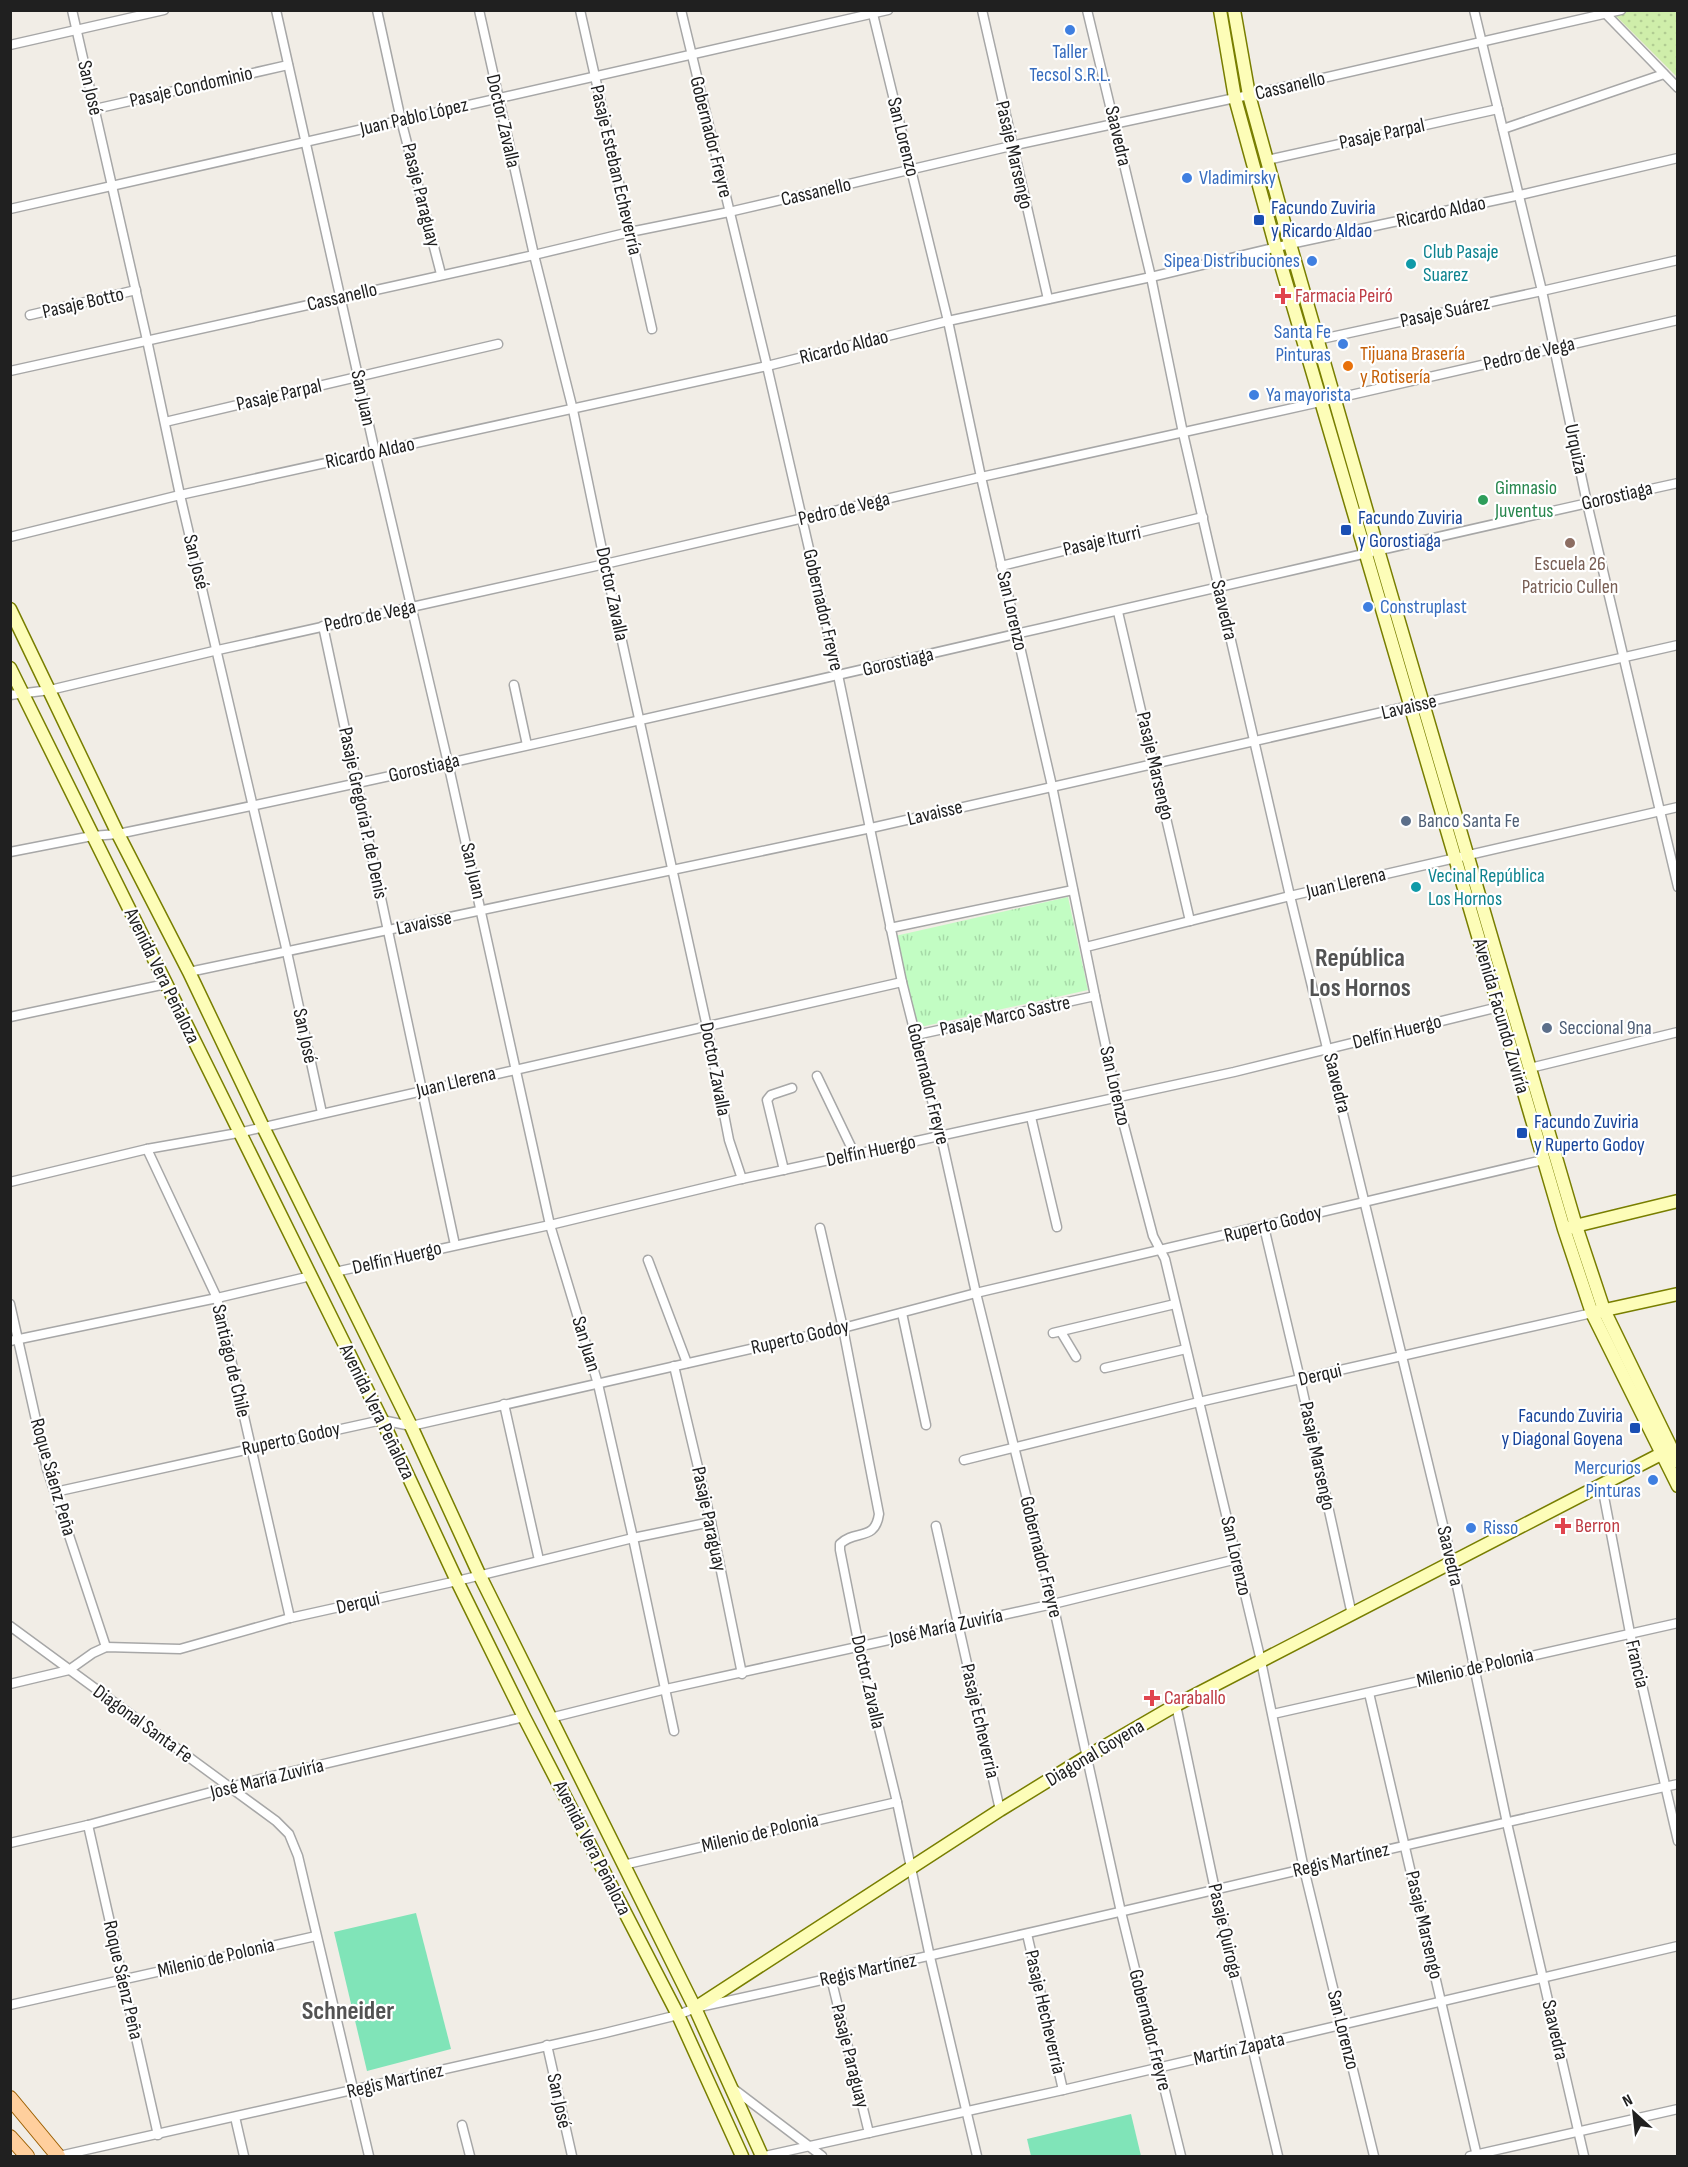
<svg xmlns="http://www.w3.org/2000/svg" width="1688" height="2167" font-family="'Sofia Sans Condensed',sans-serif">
	<defs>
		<pattern id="grass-dots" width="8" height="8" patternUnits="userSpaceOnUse" patternTransform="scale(1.5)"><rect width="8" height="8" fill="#cfeeaa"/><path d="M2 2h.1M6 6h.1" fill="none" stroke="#b1cc92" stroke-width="1.8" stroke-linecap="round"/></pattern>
		<pattern id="park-tufts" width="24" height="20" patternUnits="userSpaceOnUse" patternTransform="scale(1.5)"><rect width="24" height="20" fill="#c2fdc3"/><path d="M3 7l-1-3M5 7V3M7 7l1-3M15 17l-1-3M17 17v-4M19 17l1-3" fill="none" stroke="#a6d9a7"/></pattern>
	</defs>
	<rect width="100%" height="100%" fill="#f1ede6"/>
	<path fill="url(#grass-dots)" d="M1611,11H1677V77Z"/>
	<path fill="url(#park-tufts)" d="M1068,897L1088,990L916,1028L895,936Z"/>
	<g fill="#80e4b8">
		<path d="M416,1913L451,2049L367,2071L334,1932Z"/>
		<path d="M1131,2114L1141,2156H1031L1027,2139Z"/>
	</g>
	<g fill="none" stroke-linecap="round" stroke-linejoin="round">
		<defs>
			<g id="street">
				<path d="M72,10L147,340L180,495L287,952L322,1113"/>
				<path d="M276,10L375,452L448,763L550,1225L598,1384L633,1538L674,1731"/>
				<path d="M377,10L401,120L441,274"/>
				<path d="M479,10L534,255L573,410L605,564L707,1027L729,1140L742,1179"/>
				<path d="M580,10L652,329"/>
				<path d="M681,10L767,366L838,675L902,982L941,1136L976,1293L1053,1604L1121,1912L1181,2156"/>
				<path d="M872,10L948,321L981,477L1052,786L1095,996L1117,1099L1153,1236L1165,1259L1261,1661L1304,1869L1374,2156"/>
				<path d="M982,10L1048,299"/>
				<path d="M1087,10L1151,277L1183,433L1290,896L1452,1562L1507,1823L1584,2156"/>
				<path d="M1474,10L1542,291L1587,503L1678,887"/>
				<path d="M1603,11L1678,88"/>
				<path d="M10,45L164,10"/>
				<path d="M95,109L288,65"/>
				<path d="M1503,129L1664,74"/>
				<path d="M1267,160L1498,109"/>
				<path d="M10,209L888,10"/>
				<path d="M30,315L136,290"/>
				<path d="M1317,340L1542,291L1678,260"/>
				<path d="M10,371L534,255L630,232L729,212L1011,146L1249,95L1621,10"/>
				<path d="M165,422L498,344"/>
				<path d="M10,537L180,495L767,366L948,321L1151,277L1290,244L1520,195L1678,158"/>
				<path d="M1001,566L1203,517"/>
				<path d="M1118,612L1190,921"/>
				<path d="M323,626L455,1245"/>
				<path d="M514,685L527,745"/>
				<path d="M10,695L50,690L218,650L605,564L981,477L1320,402L1678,320"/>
				<path d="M10,852L92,836L118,834C640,726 1157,598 1678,483"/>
				<path d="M890,928L1073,890"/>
				<path d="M1086,947L1290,896L1678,807"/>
				<path d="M189,972L871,828L1678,645"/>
				<path d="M10,1017L166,984"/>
				<path d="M916,1035L1095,996"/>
				<path d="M1530,1068L1678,1032"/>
				<path d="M817,1076L855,1155"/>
				<path d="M1031,1117L1057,1227"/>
				<path d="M147,1149L217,1298L290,1618"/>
				<path d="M784,1170L767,1100L771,1095L792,1088"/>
				<path d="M10,1182L147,1149L238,1133L902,982"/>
				<path d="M1264,1227L1300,1379L1352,1615"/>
				<path d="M820,1228L843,1328L879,1514C875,1542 855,1529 840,1544V1550L859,1646L897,1802L930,1957L977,2156"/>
				<path d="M648,1260L687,1363"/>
				<path d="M335,1272L550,1225L737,1180L1234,1072L1511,1004"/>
				<path d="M10,1304L47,1469L106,1647"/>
				<path d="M902,1313L926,1425"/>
				<path d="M1061,1332L1076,1357"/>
				<path d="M1053,1333L1175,1304"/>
				<path d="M10,1341L217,1298L311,1276"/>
				<path d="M674,1366L711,1522L742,1674"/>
				<path d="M1105,1368L1186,1349"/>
				<path d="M504,1404L539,1560"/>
				<path d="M964,1460L1199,1402L1592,1313"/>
				<path d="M1602,1486L1630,1633L1678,1841"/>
				<path d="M55,1492L382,1420L411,1426L843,1328L976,1293L1543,1160"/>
				<path d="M936,1526L1000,1810"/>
				<path d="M10,1626L276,1821L289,1834L298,1856L369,2156"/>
				<path d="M10,1684L69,1670L93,1653L106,1647L180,1649L290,1618L457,1581L633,1538L711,1522"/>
				<path d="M1369,1693L1477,2156"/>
				<path d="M1176,1705L1215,1890L1278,2156"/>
				<path d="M1273,1714L1678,1623"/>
				<path d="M550,1718L666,1689L1053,1604L1237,1559"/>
				<path d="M88,1825L158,2135"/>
				<path d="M10,1843L88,1825L264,1778L524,1717"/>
				<path d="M623,1865L897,1802"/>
				<path d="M1027,1934L1063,2090"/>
				<path d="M831,1978L869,2133"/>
				<path d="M10,2005L316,1936"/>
				<path d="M547,2045L572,2156"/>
				<path d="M731,2087L822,2156"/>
				<path d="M235,2117L244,2156"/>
				<path d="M462,2125L470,2156"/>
				<path d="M59,2156L605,2033L678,2015L695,2008C1023,1937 1349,1856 1678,1784"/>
				<path d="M765,2156L1063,2090L1678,1946"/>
				<path d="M1470,2156L1678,2109"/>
			</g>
			<g id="secondary">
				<path d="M1220,10L1235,98L1276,248L1564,1229L1592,1313L1678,1486"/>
				<path d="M1234,10L1249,95L1290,244L1378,550L1576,1226L1604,1310L1678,1462"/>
				<path d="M10,609L118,834L189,972L263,1127L411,1426L479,1574L695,2008L762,2156"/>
				<path d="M10,668L382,1420L457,1581L524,1717L678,2015L742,2156"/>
				<path d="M1571,1227L1678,1201"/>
				<path d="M1596,1312L1678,1294"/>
				<path d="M695,2008L1000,1810L1088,1756L1176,1705L1661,1454L1668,1456"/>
			</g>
			<g id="primary">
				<path d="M10,2098L58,2156"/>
				<path d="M10,2137L27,2156"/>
			</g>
		</defs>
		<use href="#street" stroke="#a7a7a7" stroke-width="11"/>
		<use href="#secondary" stroke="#787e00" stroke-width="15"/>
		<use href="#primary" stroke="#9c5f00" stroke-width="16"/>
		<use href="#street" stroke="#fff" stroke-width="8"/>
		<use href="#secondary" stroke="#fdfdb8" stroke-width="12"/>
		<use href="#primary" stroke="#ffcf9d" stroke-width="14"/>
	</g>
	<g fill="#3f7fe0" stroke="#fff" stroke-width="2">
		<circle cx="1070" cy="30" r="6"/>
		<circle cx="1187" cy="178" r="6"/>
		<circle cx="1312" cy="261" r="6"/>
		<circle cx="1343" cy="344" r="6"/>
		<circle cx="1254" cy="395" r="6"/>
		<circle cx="1368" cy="607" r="6"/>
		<circle cx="1653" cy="1480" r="6"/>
		<circle cx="1471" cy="1528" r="6"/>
	</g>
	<g fill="#1a4fb4" stroke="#fff" stroke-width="2">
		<rect x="1253" y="214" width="12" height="12" rx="3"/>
		<rect x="1340" y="524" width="12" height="12" rx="3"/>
		<rect x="1516" y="1127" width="12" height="12" rx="3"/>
		<rect x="1629" y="1422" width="12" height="12" rx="3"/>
	</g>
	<g fill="#0f9aa8" stroke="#fff" stroke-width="2">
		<circle cx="1411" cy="264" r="6"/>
		<circle cx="1416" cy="887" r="6"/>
	</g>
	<g fill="#e0444e" stroke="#fff" stroke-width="2">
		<path d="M1280 287h6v6h6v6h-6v6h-6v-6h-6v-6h6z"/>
		<path d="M1560 1517h6v6h6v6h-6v6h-6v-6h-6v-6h6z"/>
		<path d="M1149 1689h6v6h6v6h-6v6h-6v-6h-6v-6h6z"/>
	</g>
	<circle fill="#e8710a" stroke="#fff" stroke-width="2" cx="1348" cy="366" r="6"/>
	<circle fill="#2e9e5b" stroke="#fff" stroke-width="2" cx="1483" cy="500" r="6"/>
	<circle fill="#8d6e63" stroke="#fff" stroke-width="2" cx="1570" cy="543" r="6"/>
	<g fill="#5c6f8a" stroke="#fff" stroke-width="2">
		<circle cx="1406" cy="821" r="6"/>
		<circle cx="1547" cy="1028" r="6"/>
	</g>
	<g text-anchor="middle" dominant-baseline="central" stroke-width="4.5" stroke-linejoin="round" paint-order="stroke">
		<g font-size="20" fill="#366cbe" stroke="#fff" text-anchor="start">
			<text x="1070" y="52" text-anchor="middle">Taller<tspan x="1070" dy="23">Tecsol S.R.L.</tspan></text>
			<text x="1199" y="178">Vladimirsky</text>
			<text x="1300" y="261" text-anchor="end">Sipea Distribuciones</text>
			<text x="1331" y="332" text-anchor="end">Santa Fe<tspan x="1331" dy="23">Pinturas</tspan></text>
			<text x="1266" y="395">Ya mayorista</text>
			<text x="1380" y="607">Construplast</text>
			<text x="1641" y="1468" text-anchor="end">Mercurios<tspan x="1641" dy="23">Pinturas</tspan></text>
			<text x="1483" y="1528">Risso</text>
		</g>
		<g font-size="20" fill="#202020" stroke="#fff">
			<text transform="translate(1290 86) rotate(-13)">Cassanello</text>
			<text transform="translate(191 87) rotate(-13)">Pasaje Condominio</text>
			<text transform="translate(90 88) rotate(77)">San José</text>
			<text transform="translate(414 117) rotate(-13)">Juan Pablo López</text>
			<text transform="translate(503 121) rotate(77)">Doctor Zavalla</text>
			<text transform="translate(1382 134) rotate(-12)">Pasaje Parpal</text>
			<text transform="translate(1118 136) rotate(77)">Saavedra</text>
			<text transform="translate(711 137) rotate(76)">Gobernador Freyre</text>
			<text transform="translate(903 137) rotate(76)">San Lorenzo</text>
			<text transform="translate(1014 155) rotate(77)">Pasaje Marsengo</text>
			<text transform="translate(616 170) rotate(77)">Pasaje Esteban Echeverría</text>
			<text transform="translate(816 192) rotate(-13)">Cassanello</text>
			<text transform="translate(421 195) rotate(76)">Pasaje Paraguay</text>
			<text transform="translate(1441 212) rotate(-12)">Ricardo Aldao</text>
			<text transform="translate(342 297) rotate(-13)">Cassanello</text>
			<text transform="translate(83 303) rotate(-13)">Pasaje Botto</text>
			<text transform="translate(1445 312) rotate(-12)">Pasaje Suárez</text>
			<text transform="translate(844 347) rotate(-14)">Ricardo Aldao</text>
			<text transform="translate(1529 354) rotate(-13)">Pedro de Vega</text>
			<text transform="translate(279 395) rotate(-13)">Pasaje Parpal</text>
			<text transform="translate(363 398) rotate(78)">San Juan</text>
			<text transform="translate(1576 449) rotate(78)">Urquiza</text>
			<text transform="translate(370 453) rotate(-12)">Ricardo Aldao</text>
			<text transform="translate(1617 496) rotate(-13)">Gorostiaga</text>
			<text transform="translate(844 509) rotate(-13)">Pedro de Vega</text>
			<text transform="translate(1102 541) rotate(-13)">Pasaje Iturri</text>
			<text transform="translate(196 562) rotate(76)">San José</text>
			<text transform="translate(612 594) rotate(78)">Doctor Zavalla</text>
			<text transform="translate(823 610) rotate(77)">Gobernador Freyre</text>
			<text transform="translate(1224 610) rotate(77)">Saavedra</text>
			<text transform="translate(1012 611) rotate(77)">San Lorenzo</text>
			<text transform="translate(370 616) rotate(-12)">Pedro de Vega</text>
			<text transform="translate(898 662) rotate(-13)">Gorostiaga</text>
			<text transform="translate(1409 707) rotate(-13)">Lavaisse</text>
			<text transform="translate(1155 766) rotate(77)">Pasaje Marsengo</text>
			<text transform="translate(424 768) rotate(-13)">Gorostiaga</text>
			<text transform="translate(363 813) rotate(78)">Pasaje Gregoria P. de Denis</text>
			<text transform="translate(935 813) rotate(-13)">Lavaisse</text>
			<text transform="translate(473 871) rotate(77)">San Juan</text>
			<text transform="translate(1346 883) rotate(-13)">Juan Llerena</text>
			<text transform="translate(424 923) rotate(-12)">Lavaisse</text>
			<text transform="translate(162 976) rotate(64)">Avenida Vera Peñaloza</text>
			<text transform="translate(1005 1016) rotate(-12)">Pasaje Marco Sastre</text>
			<text transform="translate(1501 1016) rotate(74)">Avenida Facundo Zuviría</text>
			<text transform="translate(1397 1032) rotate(-14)">Delfín Huergo</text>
			<text transform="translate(305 1036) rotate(78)">San José</text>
			<text transform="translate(715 1069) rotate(79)">Doctor Zavalla</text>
			<text transform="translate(456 1082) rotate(-13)">Juan Llerena</text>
			<text transform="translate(1337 1083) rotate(76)">Saavedra</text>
			<text transform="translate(928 1084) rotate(76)">Gobernador Freyre</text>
			<text transform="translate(1115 1086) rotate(77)">San Lorenzo</text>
			<text transform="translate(871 1151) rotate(-12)">Delfín Huergo</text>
			<text transform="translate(1273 1224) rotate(-14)">Ruperto Godoy</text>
			<text transform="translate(397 1258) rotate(-13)">Delfín Huergo</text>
			<text transform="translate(800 1337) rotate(-13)">Ruperto Godoy</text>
			<text transform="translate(586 1344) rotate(73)">San Juan</text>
			<text transform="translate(231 1361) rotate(77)">Santiago de Chile</text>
			<text transform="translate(1320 1375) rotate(-13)">Derqui</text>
			<text transform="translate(377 1412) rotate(64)">Avenida Vera Peñaloza</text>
			<text transform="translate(291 1439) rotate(-12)">Ruperto Godoy</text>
			<text transform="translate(1317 1456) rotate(78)">Pasaje Marsengo</text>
			<text transform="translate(53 1477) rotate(74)">Roque Sáenz Peña</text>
			<text transform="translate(709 1519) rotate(78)">Pasaje Paraguay</text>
			<text transform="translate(1236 1556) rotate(77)">San Lorenzo</text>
			<text transform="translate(1450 1556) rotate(77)">Saavedra</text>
			<text transform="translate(1041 1557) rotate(76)">Gobernador Freyre</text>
			<text transform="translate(358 1603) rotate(-13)">Derqui</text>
			<text transform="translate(946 1627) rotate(-12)">José María Zuviría</text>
			<text transform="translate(1637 1664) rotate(77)">Francia</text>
			<text transform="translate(1475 1668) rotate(-13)">Milenio de Polonia</text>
			<text transform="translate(868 1682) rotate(77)">Doctor Zavalla</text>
			<text transform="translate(980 1721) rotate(77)">Pasaje Echeverria</text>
			<text transform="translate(143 1724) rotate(36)">Diagonal Santa Fe</text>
			<text transform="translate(1095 1753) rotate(-31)">Diagonal Goyena</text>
			<text transform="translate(267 1779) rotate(-14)">José María Zuviría</text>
			<text transform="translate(760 1833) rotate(-13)">Milenio de Polonia</text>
			<text transform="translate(592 1848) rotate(63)">Avenida Vera Peñaloza</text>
			<text transform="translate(1341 1860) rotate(-13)">Regis Martínez</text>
			<text transform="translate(1424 1925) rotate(77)">Pasaje Marsengo</text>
			<text transform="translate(1225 1931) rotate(77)">Pasaje Quiroga</text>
			<text transform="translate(216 1958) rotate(-13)">Milenio de Polonia</text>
			<text transform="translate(868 1970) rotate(-12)">Regis Martínez</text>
			<text transform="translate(123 1980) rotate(77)">Roque Sáenz Peña</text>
			<text transform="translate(1045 2012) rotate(77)">Pasaje Hecheverria</text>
			<text transform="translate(1150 2030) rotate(76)">Gobernador Freyre</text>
			<text transform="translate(1343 2030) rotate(76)">San Lorenzo</text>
			<text transform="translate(1555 2030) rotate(77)">Saavedra</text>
			<text transform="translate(1239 2049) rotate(-13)">Martín Zapata</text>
			<text transform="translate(850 2056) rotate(76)">Pasaje Paraguay</text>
			<text transform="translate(395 2081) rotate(-13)">Regis Martínez</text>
			<text transform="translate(559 2101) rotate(78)">San José</text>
		</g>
		<g font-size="20" fill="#164399" stroke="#fff" text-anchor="start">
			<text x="1271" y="208">Facundo Zuviria<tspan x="1271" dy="23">y Ricardo Aldao</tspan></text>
			<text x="1358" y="518">Facundo Zuviria<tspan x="1358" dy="23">y Gorostiaga</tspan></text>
			<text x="1534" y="1122">Facundo Zuviria<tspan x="1534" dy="23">y Ruperto Godoy</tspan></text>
			<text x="1623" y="1416" text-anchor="end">Facundo Zuviria<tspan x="1623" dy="23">y Diagonal Goyena</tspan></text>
		</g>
		<g font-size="20" fill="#0d838f" stroke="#fff" text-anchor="start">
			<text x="1423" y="252">Club Pasaje<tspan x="1423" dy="23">Suarez</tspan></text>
			<text x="1428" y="876">Vecinal República<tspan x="1428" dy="23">Los Hornos</tspan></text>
		</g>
		<g font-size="20" fill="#be3a42" stroke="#fff" text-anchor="start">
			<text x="1295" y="296">Farmacia Peiró</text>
			<text x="1575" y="1526">Berron</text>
			<text x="1164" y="1698">Caraballo</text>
		</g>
		<g font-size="20" fill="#c56008" stroke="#fff" text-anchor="start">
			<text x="1360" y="354">Tijuana Brasería<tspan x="1360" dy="23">y Rotisería</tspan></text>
		</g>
		<g font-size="20" fill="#27864d" stroke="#fff" text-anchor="start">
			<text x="1495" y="488">Gimnasio<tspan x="1495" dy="23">Juventus</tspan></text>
		</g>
		<g font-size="20" fill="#785e54" stroke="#fff">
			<text x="1570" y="564">Escuela 26<tspan x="1570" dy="23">Patricio Cullen</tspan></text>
		</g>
		<g font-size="20" fill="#4e5e75" stroke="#fff" text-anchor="start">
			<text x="1418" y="821">Banco Santa Fe</text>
			<text x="1559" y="1028">Seccional 9na</text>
		</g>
		<g font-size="26" font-weight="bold" fill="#535353" stroke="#fff">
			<text x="1360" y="958">República<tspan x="1360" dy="30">Los Hornos</tspan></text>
			<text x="348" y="2011">Schneider</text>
		</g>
	</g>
	<rect width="1688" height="2167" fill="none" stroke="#202020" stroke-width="24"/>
	<g transform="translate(1634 2113) rotate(333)" stroke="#ffffff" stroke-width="4.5" paint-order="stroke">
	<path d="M0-4.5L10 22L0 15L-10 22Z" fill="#202020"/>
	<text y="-9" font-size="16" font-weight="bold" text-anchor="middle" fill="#202020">N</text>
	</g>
</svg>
